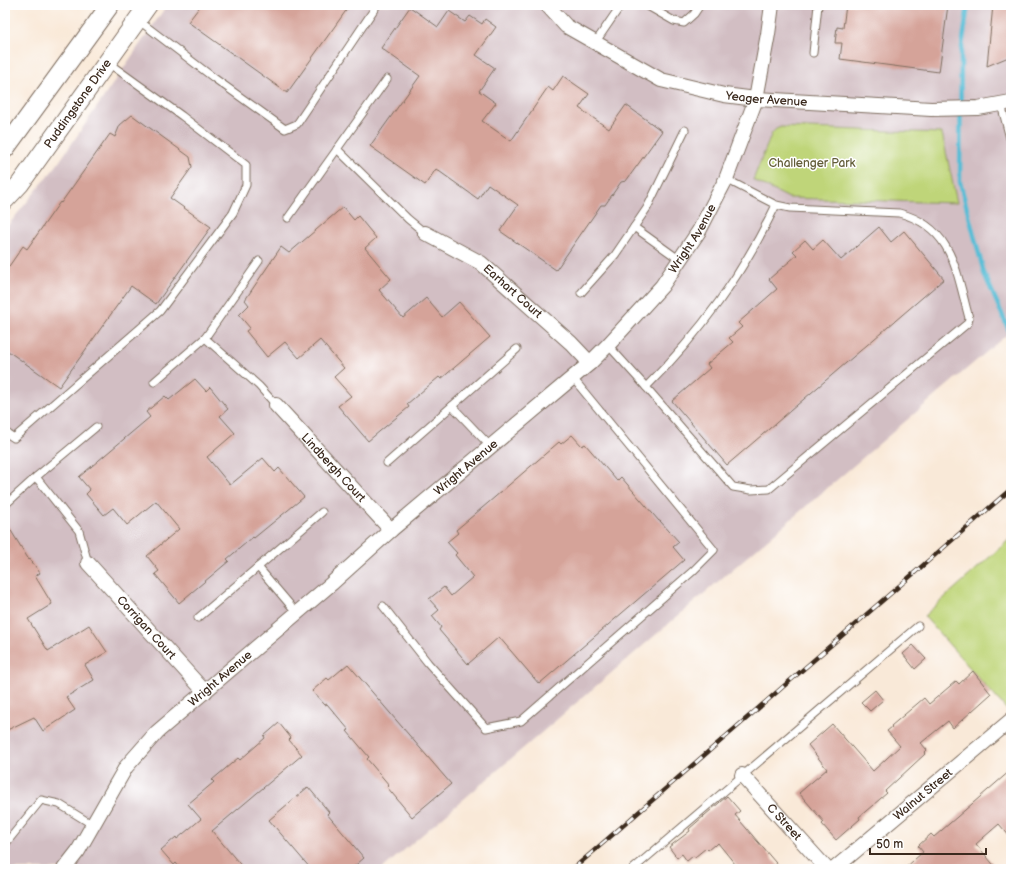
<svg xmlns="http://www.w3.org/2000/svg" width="1016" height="874" font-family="'Balsamiq Sans',sans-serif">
	<rect width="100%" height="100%" fill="#fff"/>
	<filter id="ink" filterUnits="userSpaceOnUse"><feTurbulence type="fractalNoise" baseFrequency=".025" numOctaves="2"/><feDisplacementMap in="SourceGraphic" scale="8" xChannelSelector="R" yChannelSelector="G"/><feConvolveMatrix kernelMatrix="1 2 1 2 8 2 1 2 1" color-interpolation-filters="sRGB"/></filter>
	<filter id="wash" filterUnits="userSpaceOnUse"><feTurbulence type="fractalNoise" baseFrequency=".012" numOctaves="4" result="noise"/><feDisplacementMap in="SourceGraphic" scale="16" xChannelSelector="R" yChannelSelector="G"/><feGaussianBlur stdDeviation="0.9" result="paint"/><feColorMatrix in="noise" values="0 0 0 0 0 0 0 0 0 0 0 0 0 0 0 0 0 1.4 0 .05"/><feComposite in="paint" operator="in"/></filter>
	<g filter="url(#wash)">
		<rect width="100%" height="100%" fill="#f9e9d8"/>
		<path fill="#d2bec3" d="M167,5H1011V331L382,869H5V229L57,165Z"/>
		<g fill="#bfd579" stroke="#7d804c">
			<path d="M781,127L942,133L957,203L789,198L753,180L772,133L776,129Z"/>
			<path d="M1011,538V709L1008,711L924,616Z"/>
		</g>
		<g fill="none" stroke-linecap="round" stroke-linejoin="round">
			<path stroke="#58bdd6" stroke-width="4.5" d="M968,5L961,54L960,182L984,273L1011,335"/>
		</g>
		<g id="blocks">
			<g fill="#d5a399">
				<path d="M201,5H350L287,93L188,22Z"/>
				<path d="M846,5H948L939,72L840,59L842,43H835L837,27L843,28Z"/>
				<path d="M993,5H1011V56L987,66Z"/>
				<path d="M410,7L438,27L449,11L465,22L470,16L482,24L485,19L496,27L476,55L495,68L479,91L496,103L482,121L511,141L548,87L553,91L563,76L589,94L579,108L609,129L626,105L662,131L626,181L621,182L605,205H601L556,270L500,231L518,205L488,184L478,199L436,169L425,185L370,146L420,76L381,48Z"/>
				<path d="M132,115L190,157L192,167L170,198L211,227L156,304L131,286L59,387L5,349V272L23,246L27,249L60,202L61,203L110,134L115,137L120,125Z"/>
				<path d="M343,207L354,220L358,216L376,238L365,248L391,279L379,290L403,318L426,298L442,317L459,302L490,337L441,379L439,377L407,404L409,407L368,441L338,406L351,396L334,377L344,368L320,340L299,358L285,342L267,357L246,331L250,328L239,315L249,305L245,300L281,247L289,253Z"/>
				<path d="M879,227L891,242L904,231L944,279L727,465L672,401L710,368L707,364L733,342L729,338L742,327L738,323L777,289L769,279L797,255L793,251L805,240L813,249L823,240L841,260Z"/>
				<path d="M195,379L206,391L210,387L228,409L220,416L235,433L207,457L230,485L263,458L275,472L279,468L304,497L254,538L253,537L227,559L229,561L179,603L155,574L159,571L147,556L179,529L156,501L127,525L113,508L104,515L86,494L90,490L79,477L150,417L146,412L165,396L169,400Z"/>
				<path d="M572,435L582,446L585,444L617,481L621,477L659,521H660L679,542L673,547L684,560L539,684L499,637L468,664L439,630L441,627L432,616L439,610L429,599L444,587L451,596L473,577L455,555L457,553L447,542L458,533L456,530L488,503L559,442L561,444Z"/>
				<path d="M5,521L29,560L30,559L40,573L35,576L52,604L28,619L48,651L89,625L107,652L85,665L94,680L66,697L75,710L43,731L34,717L5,731Z"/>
				<path d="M913,645L926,659L915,669L903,654Z"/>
				<path d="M348,664L451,784L412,817L387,787L389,785L367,759L369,757L347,731L349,730L327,704L325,705L312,691L327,678L329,680Z"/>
				<path d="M973,671L991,694L953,728L948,721L921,743L927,750L924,753L925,754L885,791L887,793L859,817L860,819L836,840L822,824L824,822L799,793L827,769L808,745L832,724L873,771L900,746L887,731L892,727L891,726L924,698L929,704L956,681L959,684Z"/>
				<path d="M875,690L883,700L870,711L861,702Z"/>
				<path d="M279,723L291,738L289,740L302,755L212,831L244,869H181L176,863L174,865L161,850L176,837L177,839L201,819L188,804L214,782L212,780L238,758L240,760L265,738L264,736Z"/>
				<path d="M1011,770V838L999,824L976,844L997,869H904L923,852L918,846L931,834L934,837Z"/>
				<path d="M308,787L329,812L327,814L364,858L351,869H311L269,820Z"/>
				<path d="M727,796L740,811L735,815L781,869H739L718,843L715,846L714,845L708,850L706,848L695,857L693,856L687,861L682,854L677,858L669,847L690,831L689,829Z"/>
			</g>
		</g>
	</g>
	<g filter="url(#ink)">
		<use href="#blocks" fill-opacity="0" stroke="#7e6d5f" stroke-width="1"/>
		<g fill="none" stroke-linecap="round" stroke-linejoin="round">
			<defs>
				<g id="service">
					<path d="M646,5L674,21L684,23L694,14L700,5"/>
					<path d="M138,20L214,78L285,129L297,124L377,5"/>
					<path d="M595,43L621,5"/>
					<path d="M813,53L818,5"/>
					<path d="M1001,104L1011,142"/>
					<path d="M337,149L408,219L425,233"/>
					<path d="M288,218L387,79"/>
					<path d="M634,227L680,260"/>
					<path d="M581,293L615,255L647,208L685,130"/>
					<path d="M205,338L259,386L276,405"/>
					<path d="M608,345L646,387L733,487L751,490L769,489L968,323L969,318C956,271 953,227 899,213L790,208L776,205L726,179"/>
					<path d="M154,382L205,338L259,261"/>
					<path d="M646,387C701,332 742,275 776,205"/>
					<path d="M452,406L490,446"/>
					<path d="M5,432L14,438L160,311L233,213L246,185V165L182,116L107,62"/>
					<path d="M387,463L517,349"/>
					<path d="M36,477L96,427"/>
					<path d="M5,505L36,477L79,531L88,563"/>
					<path d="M383,606L428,663L486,728L521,721L693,571L714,550L572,377"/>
					<path d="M297,613L258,567L322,512"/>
					<path d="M198,618L258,567"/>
					<path d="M5,843L7,842L41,800L59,804L93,825"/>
					<path d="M633,869L918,626"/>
				</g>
				<g id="minor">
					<path id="s1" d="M547,5L566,26L661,80L724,95L756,99L931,109L978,108L1011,102"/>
					<path id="s2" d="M425,233L481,263L571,343L590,363"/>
					<path id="s3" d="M276,405L391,530"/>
					<path id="s4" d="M88,563L205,692"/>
					<path id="s5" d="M742,775L827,869"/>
					<path id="s6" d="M64,869L78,851L126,767L157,732L331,584L391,530L590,363L608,345L662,286L699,231L726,179L756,99L768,34L772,5"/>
					<path id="s7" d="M834,869L1011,720"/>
				</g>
				<g id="tertiary">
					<path d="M5,149L110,5"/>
					<path id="s8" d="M5,200L20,184L148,5"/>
				</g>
			</defs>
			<use href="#service" stroke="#7e6d5f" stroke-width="9"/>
			<use href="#minor" stroke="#7e6d5f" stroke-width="16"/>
			<use href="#tertiary" stroke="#7e6d5f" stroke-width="20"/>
			<use href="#service" stroke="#fff" stroke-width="7"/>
			<use href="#minor" stroke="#fff" stroke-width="14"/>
			<use href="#tertiary" stroke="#fff" stroke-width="18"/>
			<defs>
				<path id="rail" d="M573,869L1011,489"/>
			</defs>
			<use href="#rail" stroke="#3b2a1e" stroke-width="4.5"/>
			<use href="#rail" stroke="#fff" stroke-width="3" stroke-dasharray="9" stroke-linecap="butt"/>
		</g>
	</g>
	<g text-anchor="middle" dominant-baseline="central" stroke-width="3" stroke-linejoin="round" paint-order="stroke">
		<g font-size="12" fill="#3b2a1e" stroke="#fff">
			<text stroke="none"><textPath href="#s1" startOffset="245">Yeager Avenue</textPath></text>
			<text stroke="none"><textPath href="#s8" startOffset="121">Puddingstone Drive</textPath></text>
			<text stroke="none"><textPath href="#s6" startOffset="897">Wright Avenue</textPath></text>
			<text stroke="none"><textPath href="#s2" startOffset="106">Earhart Court</textPath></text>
			<text stroke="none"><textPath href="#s6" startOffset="573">Wright Avenue</textPath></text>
			<text stroke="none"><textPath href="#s3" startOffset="85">Lindbergh Court</textPath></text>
			<text stroke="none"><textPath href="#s4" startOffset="87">Corrigan Court</textPath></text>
			<text stroke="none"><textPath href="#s6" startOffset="249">Wright Avenue</textPath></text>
			<text stroke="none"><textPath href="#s7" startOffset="116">Walnut Street</textPath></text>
			<text stroke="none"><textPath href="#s5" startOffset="63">C Street</textPath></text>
		</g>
		<g font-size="12" fill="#635d39" stroke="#fff">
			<text x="812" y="163">Challenger Park</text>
		</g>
	</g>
	<rect width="1016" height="874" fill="none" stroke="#fff" stroke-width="20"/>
	<path d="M870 848v6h116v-6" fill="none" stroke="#3b2a1e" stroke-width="2"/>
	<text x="876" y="848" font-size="12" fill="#3b2a1e" stroke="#ffffff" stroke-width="3" paint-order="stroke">50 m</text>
</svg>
